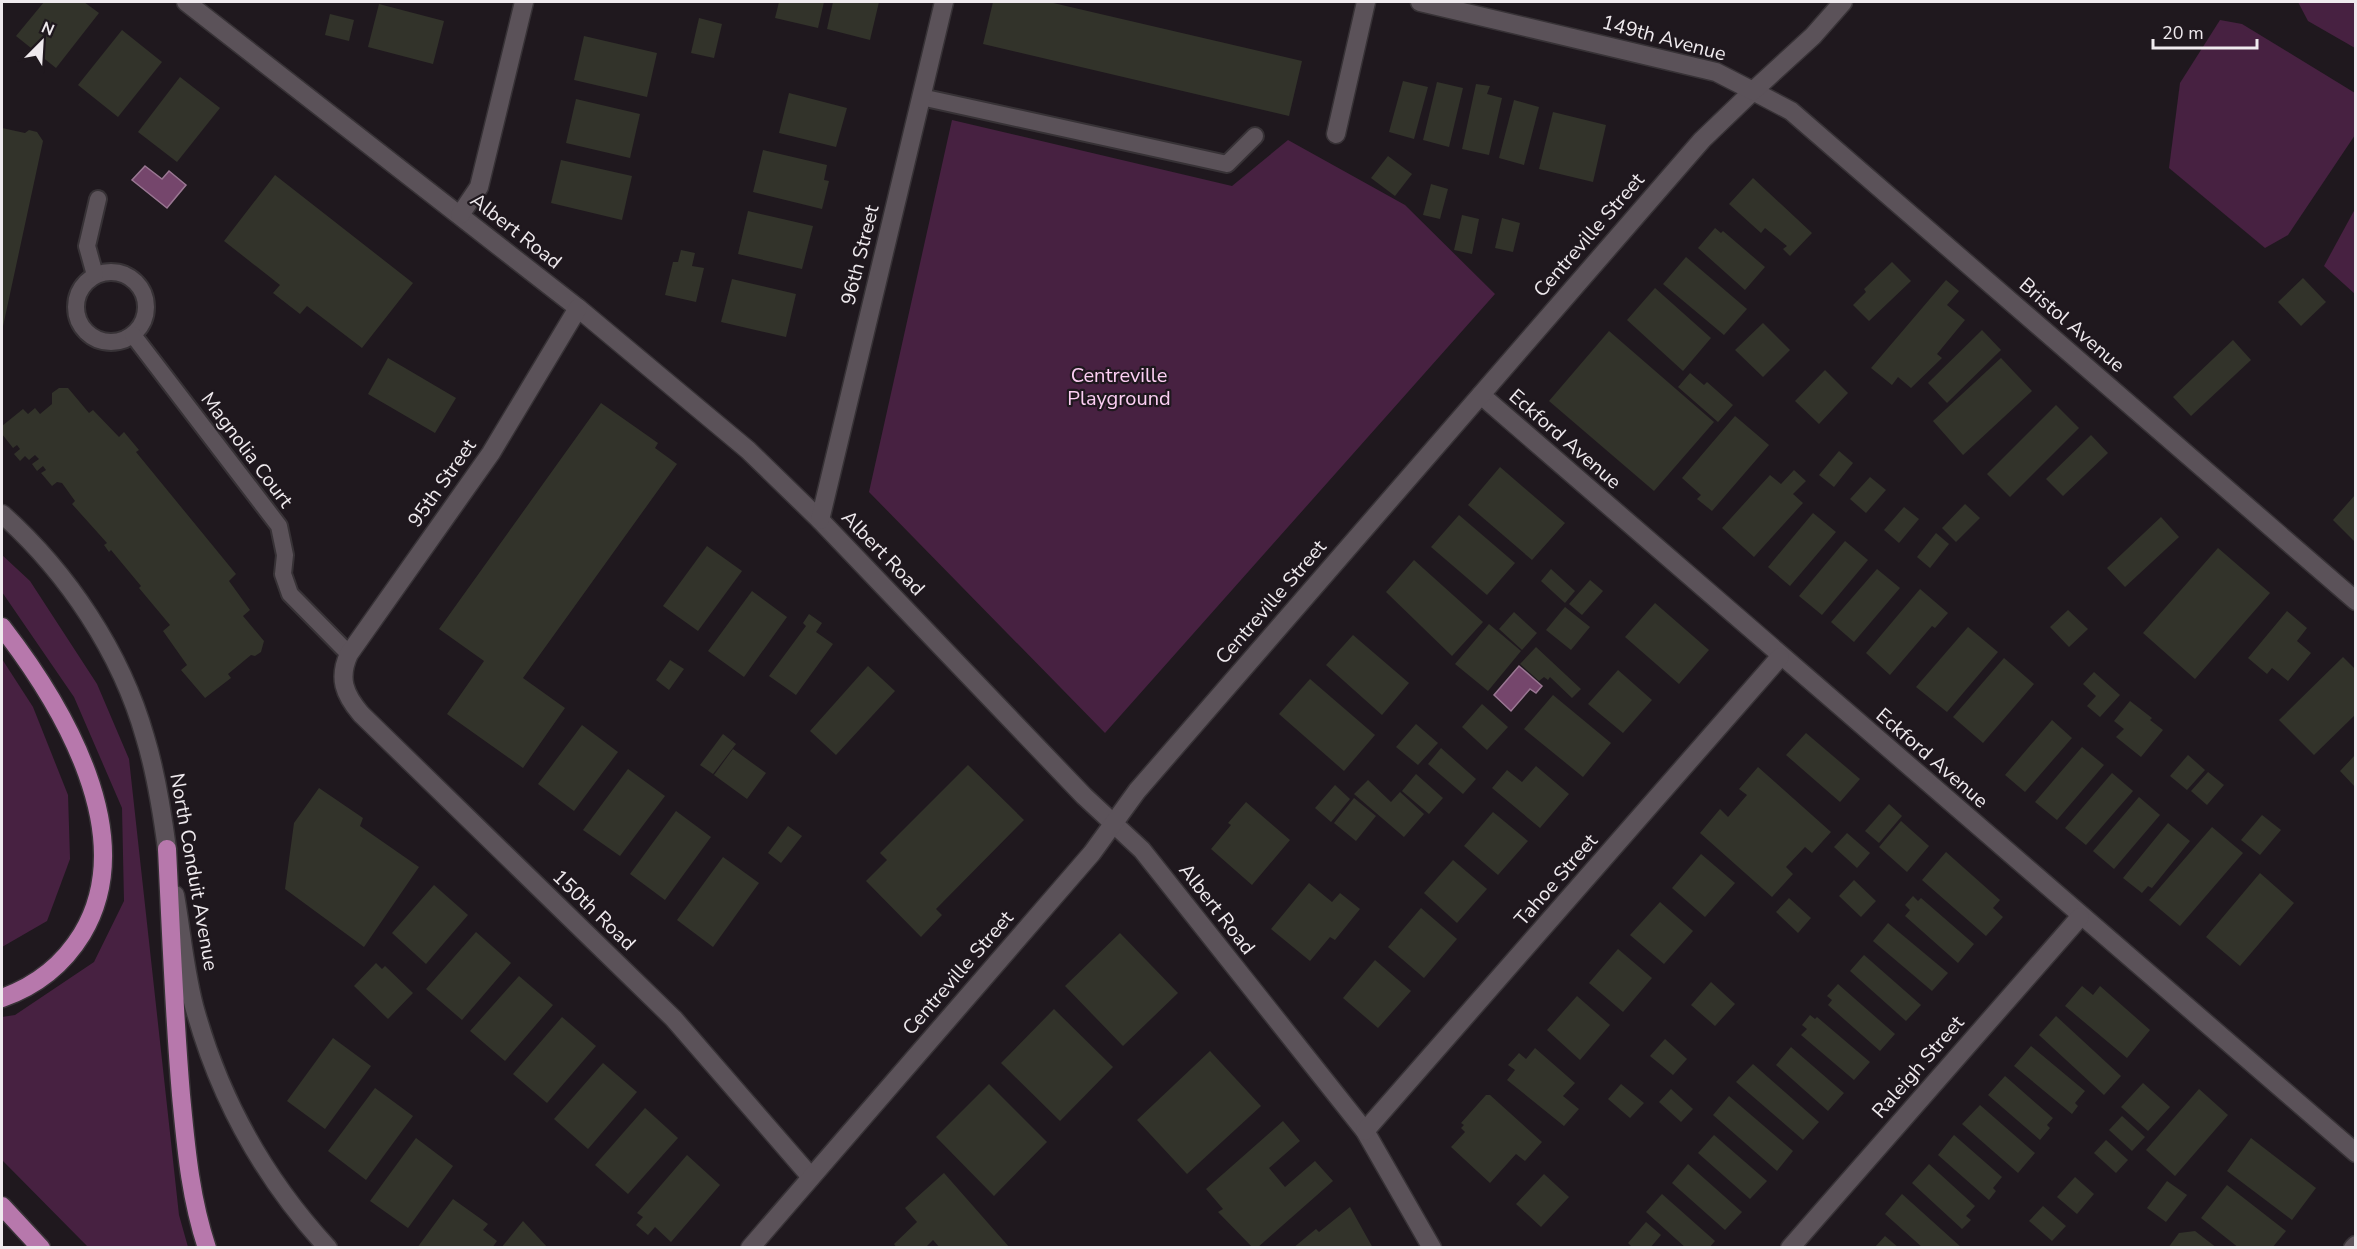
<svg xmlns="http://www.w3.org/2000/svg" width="2357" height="1249" font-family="'Nunito Sans',sans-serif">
	<rect width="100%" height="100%" fill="#1f181e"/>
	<g fill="#472141">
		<path d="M2298,2H2355V48L2308,21Z"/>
		<path d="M2220,20L2242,24L2355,93V135L2288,235L2265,248L2169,168L2180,83Z"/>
		<path d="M952,120L1232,186L1288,140L1405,205L1495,294L1105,733L869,492Z"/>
		<path d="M2355,209V294L2324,266Z"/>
		<path d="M2,555L30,581L97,684L129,759L179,1215L188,1247H88L2,1160V1017L15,1015L94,962L124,901L122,808L74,697L2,592Z"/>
		<path d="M2,659L33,707L68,795L70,859L47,921L2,947Z"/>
	</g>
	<g fill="#75466c" stroke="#9a7793" stroke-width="1.5">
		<path d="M145,166L162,179L169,171L186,185L167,208L132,180Z"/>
		<path d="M1519,666L1542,686L1536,693L1530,689L1511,711L1494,695Z"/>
	</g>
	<g fill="#32332a">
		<path d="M44,2H84L99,13L56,68L16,36Z"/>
		<path d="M779,2H824L818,28L775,18Z"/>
		<path d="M833,2H879L870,40L827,29Z"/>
		<path d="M993,2H1049L1302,61L1289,116L983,44Z"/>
		<path d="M379,4L444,21L433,64L368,47Z"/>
		<path d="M330,14L354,20L349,41L325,35Z"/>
		<path d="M699,18L722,24L714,58L691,53Z"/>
		<path d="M122,30L162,62L118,117L78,85Z"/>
		<path d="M584,36L657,53L647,97L574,80Z"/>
		<path d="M180,77L220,108L177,162L138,132Z"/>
		<path d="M1403,81L1428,87L1414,139L1389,132Z"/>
		<path d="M1437,82L1463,88L1449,147L1423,140Z"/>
		<path d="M1476,84L1490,86L1487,94L1502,98L1489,155L1462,149Z"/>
		<path d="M789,93L847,108L836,147L779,133Z"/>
		<path d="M576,99L640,114L630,158L566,143Z"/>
		<path d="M1514,100L1539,107L1524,165L1499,158Z"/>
		<path d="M1553,112L1606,125L1593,182L1539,169Z"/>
		<path d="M2,128L25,133L29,130L37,132L43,141L2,331Z"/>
		<path d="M763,150L827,165L824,180L829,181L822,209L753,192Z"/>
		<path d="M1388,156L1412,174L1395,196L1371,178Z"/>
		<path d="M561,160L632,176L622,220L551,203Z"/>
		<path d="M275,175L413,283L362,348L307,306L300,314L273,293L280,285L224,241Z"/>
		<path d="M1753,178L1812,233L1790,256L1783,249L1787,246L1765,228L1761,233L1729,204Z"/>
		<path d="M1431,184L1448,189L1440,219L1423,215Z"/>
		<path d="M748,211L813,226L802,269L738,254Z"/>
		<path d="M1462,215L1479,219L1472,254L1454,250Z"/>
		<path d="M1502,218L1520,223L1513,252L1495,248Z"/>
		<path d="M1715,228L1721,233L1723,231L1765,267L1745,290L1698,248Z"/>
		<path d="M681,250L695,253L692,266L704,268L696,302L665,295L673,262H678Z"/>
		<path d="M1686,257L1747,309L1724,335L1663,284Z"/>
		<path d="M1892,262L1911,281L1869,321L1853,305L1866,292L1864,289Z"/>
		<path d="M2303,278L2326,302L2301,326L2278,302Z"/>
		<path d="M732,279L796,294L786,337L721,322Z"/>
		<path d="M1946,280L1959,291L1947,305L1965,320L1937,354L1942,358L1911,388L1898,377L1892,385L1871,368Z"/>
		<path d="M1655,288L1711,338L1683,371L1627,320Z"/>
		<path d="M1763,323L1790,350L1763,377L1735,350Z"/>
		<path d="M1982,330L2001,350L1947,403L1928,383Z"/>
		<path d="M1609,331L1714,422L1654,491L1549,401Z"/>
		<path d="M2233,340L2251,360L2191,416L2173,397Z"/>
		<path d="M388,358L456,398L435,433L368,394Z"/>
		<path d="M2001,358L2032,391L1963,455L1933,421Z"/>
		<path d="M1825,370L1848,393L1819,424L1795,401Z"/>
		<path d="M1690,373L1704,385L1707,382L1733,405L1718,422L1678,387Z"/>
		<path d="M59,388H68L89,413L93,410L119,437L124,432L139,450L136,452L236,574L229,581L250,610L243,616L264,641L261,652L255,656L251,655L228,674L231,678L205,698L181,670L187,665L163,631L170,625L139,588L141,586L111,550L109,552L104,545L107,543L72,504L75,501L62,483L57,482L52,486L41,473L46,470L43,466L37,471L32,464L39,459L35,455L29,460L25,456L20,461L14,454L20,449L17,445L13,448L2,434V426L23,409L28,414L35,408L40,414L52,404V393Z"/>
		<path d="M601,403L658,443L655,448L677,464L523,678L565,708L523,768L447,714L484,661L439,629Z"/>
		<path d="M2056,405L2079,428L2010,497L1987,474Z"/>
		<path d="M1735,416L1769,445L1712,511L1697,499L1701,495L1682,478Z"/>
		<path d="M2091,435L2108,453L2063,496L2046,479Z"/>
		<path d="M1839,451L1853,463L1834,487L1819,475Z"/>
		<path d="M1500,467L1565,523L1532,560L1468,505Z"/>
		<path d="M1794,470L1806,481L1793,494L1803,503L1754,557L1722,528L1770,475L1781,484Z"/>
		<path d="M1870,477L1886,490L1866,513L1850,499Z"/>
		<path d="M2355,495V542L2333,520Z"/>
		<path d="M1965,504L1980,518L1956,542L1942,528Z"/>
		<path d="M1904,507L1919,519L1899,543L1884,530Z"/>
		<path d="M1813,513L1836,532L1790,586L1768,567Z"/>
		<path d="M1459,515L1515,563L1487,595L1431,547Z"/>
		<path d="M2161,517L2179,537L2125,587L2107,568Z"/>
		<path d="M1936,533L1949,544L1930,568L1917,557Z"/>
		<path d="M1845,541L1868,560L1822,615L1799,596Z"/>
		<path d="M707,546L742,571L698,631L663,606Z"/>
		<path d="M2218,548L2270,593L2195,679L2143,633Z"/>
		<path d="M1414,560L1483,622L1452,656L1386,592Z"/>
		<path d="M1551,569L1575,591L1565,603L1541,581Z"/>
		<path d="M1877,569L1900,588L1854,642L1831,622Z"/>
		<path d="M1590,580L1603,591L1582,615L1569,604Z"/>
		<path d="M1920,589L1948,613L1935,628L1932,626L1890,675L1866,653Z"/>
		<path d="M752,591L787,617L744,677L708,651Z"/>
		<path d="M1655,603L1709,650L1679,684L1625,637Z"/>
		<path d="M1565,607L1590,627L1571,650L1546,630Z"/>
		<path d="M2068,610L2088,629L2069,647L2050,627Z"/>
		<path d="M2287,611L2307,628L2297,641L2311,653L2288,681L2272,668L2267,674L2248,658Z"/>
		<path d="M1514,612L1537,633L1522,650L1499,629Z"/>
		<path d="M809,614L822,623L816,632L833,644L796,695L769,676L806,626L803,623Z"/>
		<path d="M1489,624L1521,651L1488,691L1455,664Z"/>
		<path d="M1968,627L1998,652L1947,712L1916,687Z"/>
		<path d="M1353,635L1409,683L1382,715L1326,665Z"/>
		<path d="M1536,647L1581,689L1572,698L1550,677L1548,680L1544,677L1539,681L1520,664Z"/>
		<path d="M2343,657L2355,669V715L2314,755L2279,720Z"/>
		<path d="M2004,658L2034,684L1983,743L1953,717Z"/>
		<path d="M670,660L684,669L669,690L656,680Z"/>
		<path d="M868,666L895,691L836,755L810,731Z"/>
		<path d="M1618,670L1652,700L1623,733L1588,704Z"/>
		<path d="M2094,672L2120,695L2100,717L2087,706L2096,696L2083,684Z"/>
		<path d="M1310,679L1375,735L1344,771L1279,714Z"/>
		<path d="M1553,695L1611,743L1583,777L1524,729Z"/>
		<path d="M2130,701L2152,718L2150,720L2163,730L2141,757L2116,737L2124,729L2114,721Z"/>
		<path d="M1482,704L1508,727L1487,750L1462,727Z"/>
		<path d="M2052,720L2072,738L2025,792L2005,775Z"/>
		<path d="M1416,724L1438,743L1418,765L1396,747Z"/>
		<path d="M582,725L618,752L574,811L538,784Z"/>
		<path d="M1806,733L1860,779L1840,802L1786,755Z"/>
		<path d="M723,734L736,744L713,774L700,765Z"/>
		<path d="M2082,747L2104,765L2057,820L2035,802Z"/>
		<path d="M1441,748L1476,779L1463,794L1428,764Z"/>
		<path d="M733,749L766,773L747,799L714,775Z"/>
		<path d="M2188,755L2205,770L2187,790L2170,776Z"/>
		<path d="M2355,755V787L2340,771Z"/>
		<path d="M968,765L1024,820L936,909L942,915L921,937L866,881L887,860L880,853Z"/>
		<path d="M1536,766L1569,794L1540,828L1492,788L1507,770L1522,782Z"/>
		<path d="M1758,767L1831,832L1812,853L1805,847L1786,867L1793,874L1772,897L1700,833L1720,809L1728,817L1747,795L1739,789Z"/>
		<path d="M628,769L665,796L620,856L583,830Z"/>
		<path d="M2208,772L2224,785L2207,805L2191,791Z"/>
		<path d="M2112,773L2133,791L2086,845L2065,828Z"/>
		<path d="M1416,774L1443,798L1429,814L1402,791Z"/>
		<path d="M1368,780L1391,802L1400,792L1424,814L1404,837L1354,794Z"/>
		<path d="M1335,785L1350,799L1331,822L1315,808Z"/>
		<path d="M319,788L363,818L360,826L419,867L364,947L285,889L294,823Z"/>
		<path d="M2139,797L2160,815L2114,869L2093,851Z"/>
		<path d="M1354,798L1376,816L1356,841L1334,823Z"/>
		<path d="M1246,802L1290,840L1252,885L1211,849L1231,825L1228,823Z"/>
		<path d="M1889,804L1902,816L1879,843L1865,831Z"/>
		<path d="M676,811L711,837L665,900L630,874Z"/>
		<path d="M1493,812L1528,841L1498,875L1464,846Z"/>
		<path d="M2262,815L2281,830L2260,855L2241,840Z"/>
		<path d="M1901,821L1929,846L1907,872L1879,847Z"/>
		<path d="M2168,823L2190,841L2152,888L2148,886L2142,893L2123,878Z"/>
		<path d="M788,826L802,836L781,863L768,853Z"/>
		<path d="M2212,827L2243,853L2180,926L2149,900Z"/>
		<path d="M1847,833L1870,853L1857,868L1834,847Z"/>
		<path d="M1946,852L2000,900L1993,908L2003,917L1986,936L1922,880Z"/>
		<path d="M1701,854L1735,883L1705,917L1672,888Z"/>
		<path d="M723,857L759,883L713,947L677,920Z"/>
		<path d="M1453,860L1487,889L1457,923L1424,893Z"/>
		<path d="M2260,873L2294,903L2240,966L2206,937Z"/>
		<path d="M1854,880L1876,901L1861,917L1839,896Z"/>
		<path d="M1309,883L1332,902L1340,893L1360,909L1335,940L1330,937L1310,961L1271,929Z"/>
		<path d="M434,885L468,915L426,964L392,933Z"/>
		<path d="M1913,896L1918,901L1921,898L1974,944L1958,963L1905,916L1910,910L1905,905Z"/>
		<path d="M1789,898L1811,918L1798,933L1776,912Z"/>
		<path d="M1660,902L1693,931L1664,964L1630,935Z"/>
		<path d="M1421,908L1457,939L1424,978L1388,947Z"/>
		<path d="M1888,923L1948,973L1932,991L1873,941Z"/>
		<path d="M476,932L511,963L462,1020L426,989Z"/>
		<path d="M1120,933L1178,993L1123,1046L1065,986Z"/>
		<path d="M1618,949L1652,978L1623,1012L1589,983Z"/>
		<path d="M1864,955L1921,1005L1906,1021L1850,971Z"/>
		<path d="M1375,960L1411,991L1378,1028L1343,998Z"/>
		<path d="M376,963L382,969L385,966L413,993L388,1019L354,986Z"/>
		<path d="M519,976L553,1005L505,1061L470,1031Z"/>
		<path d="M1711,982L1735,1004L1715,1026L1691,1005Z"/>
		<path d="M1838,984L1895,1034L1880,1051L1828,1005L1832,1000L1827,996Z"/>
		<path d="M2082,986L2093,995L2100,986L2150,1030L2127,1058L2065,1006Z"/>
		<path d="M1577,996L1610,1025L1580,1060L1547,1030Z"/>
		<path d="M1054,1009L1113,1067L1060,1121L1001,1063Z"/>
		<path d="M1810,1015L1815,1019L1817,1017L1870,1062L1854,1080L1801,1035L1807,1029L1802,1025Z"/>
		<path d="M2056,1016L2121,1076L2104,1095L2039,1035Z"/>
		<path d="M562,1017L596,1046L547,1103L513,1074Z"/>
		<path d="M333,1038L371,1066L325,1129L287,1101Z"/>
		<path d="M1665,1039L1687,1059L1673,1075L1650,1056Z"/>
		<path d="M2031,1046L2085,1091L2075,1103L2078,1106L2072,1114L2014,1066Z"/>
		<path d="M1791,1047L1844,1093L1828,1111L1776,1065Z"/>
		<path d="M1535,1048L1575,1083L1563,1096L1579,1109L1564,1126L1507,1080L1515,1070L1508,1065L1519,1053L1526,1059Z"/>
		<path d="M1210,1051L1261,1106L1187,1174L1137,1120Z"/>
		<path d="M603,1063L637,1092L588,1149L554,1119Z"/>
		<path d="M1753,1064L1819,1122L1803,1140L1736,1082Z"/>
		<path d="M2005,1076L2053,1118L2047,1125L2050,1128L2040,1140L1988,1095Z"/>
		<path d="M2143,1083L2170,1107L2148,1131L2121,1107Z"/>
		<path d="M989,1084L1047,1142L994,1196L936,1137Z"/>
		<path d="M1621,1084L1644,1103L1630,1118L1608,1099Z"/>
		<path d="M375,1088L413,1116L366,1180L328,1151Z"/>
		<path d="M1671,1089L1693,1109L1681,1122L1659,1102Z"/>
		<path d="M2199,1089L2228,1115L2175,1176L2146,1150Z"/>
		<path d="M1486,1095H1490L1542,1142L1525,1161L1516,1154L1490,1183L1451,1147L1465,1132L1461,1128L1464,1125L1461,1123Z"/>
		<path d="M1729,1096L1793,1151L1777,1171L1713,1115Z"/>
		<path d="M1980,1105L2035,1153L2018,1173L1962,1124Z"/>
		<path d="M645,1108L678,1138L628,1194L595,1165Z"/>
		<path d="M2122,1116L2145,1137L2132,1151L2109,1130Z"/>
		<path d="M1283,1121L1300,1141L1269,1168L1285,1187L1315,1161L1333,1181L1257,1248H1253L1218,1212L1223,1209L1206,1189Z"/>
		<path d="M1714,1135L1767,1181L1750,1199L1698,1153Z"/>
		<path d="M1954,1135L2002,1177L1993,1188L1996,1191L1989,1200L1938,1155Z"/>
		<path d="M416,1138L453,1166L408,1228L370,1201Z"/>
		<path d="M2251,1138L2316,1188L2292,1220L2227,1171Z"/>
		<path d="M2106,1140L2128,1160L2116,1173L2094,1153Z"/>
		<path d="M687,1155L720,1185L671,1242L655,1227L648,1235L636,1225L643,1217L637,1213Z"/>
		<path d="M1688,1164L1742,1212L1725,1230L1672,1183Z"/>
		<path d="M1929,1164L1975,1206L1966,1216L1971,1220L1962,1229L1912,1183Z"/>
		<path d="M944,1173L1010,1248H940L933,1240L925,1248H897L894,1244L917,1222L905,1208Z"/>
		<path d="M1544,1174L1569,1197L1541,1227L1516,1204Z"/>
		<path d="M2075,1177L2094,1194L2077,1214L2057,1197Z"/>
		<path d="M2167,1181L2187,1195L2166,1222L2147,1208Z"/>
		<path d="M2227,1185L2286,1231L2272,1248H2239L2201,1218Z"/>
		<path d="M1662,1194L1715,1241L1709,1248H1686L1646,1212Z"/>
		<path d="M1902,1194L1962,1248H1923L1885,1214Z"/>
		<path d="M453,1199L488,1224L483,1230L497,1241L492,1248H417Z"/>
		<path d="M2043,1206L2066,1226L2052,1241L2029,1221Z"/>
		<path d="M1350,1207L1373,1248H1293L1316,1229L1319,1232Z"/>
		<path d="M523,1221L548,1248H501Z"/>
		<path d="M1646,1222L1661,1235L1650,1248H1633L1628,1243Z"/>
		<path d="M2195,1231L2217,1248H2168L2179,1233Z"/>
		<path d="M1885,1236L1899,1248H1874Z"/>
	</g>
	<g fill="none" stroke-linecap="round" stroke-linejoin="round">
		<defs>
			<g id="service">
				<path d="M921,97L1227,164L1255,136"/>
				<circle cx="111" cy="307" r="35"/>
				<path d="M95,275L87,246L98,199"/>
				<path d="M133,335L279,526L285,555L283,574L290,594L349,654"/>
			</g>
			<g id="minor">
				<path d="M186,2L578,308L748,450L820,520L1084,796L1142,850L1365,1131L1432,1248"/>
				<path d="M1336,134L1366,2"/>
				<path d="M460,215L479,187L524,2"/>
				<path d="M578,308L491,453L349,654C338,678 344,694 361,714L674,1019L811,1177"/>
				<path d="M1481,395L2356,1153"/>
				<path d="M820,520L944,2"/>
				<path d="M175,895C182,934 185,976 196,1013C221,1101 266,1181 328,1248"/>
				<path d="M1365,1131L1780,657"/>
				<path d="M750,1248L1092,853L1137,791L1702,140L1753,91L1791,111L2356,601"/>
				<path d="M1790,1248L2080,917"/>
				<path d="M2353,1248L2356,1245"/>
			</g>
			<g id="tertiary">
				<path d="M1420,2L1716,72L1753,91L1813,36L1843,2"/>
				<path d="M2,514C67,572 121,652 145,737C156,773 162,811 167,849"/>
			</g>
			<g id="trunk">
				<path d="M2,627C63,706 141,836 82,934C63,965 36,986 2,998"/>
				<path d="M167,849C171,931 174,1013 181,1095C186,1147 190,1197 207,1248"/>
				<path d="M2,1206L41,1248"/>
			</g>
		</defs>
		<use href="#service" stroke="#373236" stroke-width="20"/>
		<use href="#minor" stroke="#373236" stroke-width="21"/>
		<use href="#tertiary" stroke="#373236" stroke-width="21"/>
		<use href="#trunk" stroke="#373236" stroke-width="21"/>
		<use href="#service" stroke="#5b5259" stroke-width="16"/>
		<use href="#minor" stroke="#5b5259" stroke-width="18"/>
		<use href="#tertiary" stroke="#5b5259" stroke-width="18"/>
		<use href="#trunk" stroke="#b778ac" stroke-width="18"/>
	</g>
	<g text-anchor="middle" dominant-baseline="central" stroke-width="4.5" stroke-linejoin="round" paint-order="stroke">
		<g font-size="20" fill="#efeaee" stroke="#1f181e">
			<text transform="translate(1664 38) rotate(15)">149th Avenue</text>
			<text transform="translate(516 231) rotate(38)">Albert Road</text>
			<text transform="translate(1589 235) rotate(-49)">Centreville Street</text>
			<text transform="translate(860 255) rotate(-76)">96th Street</text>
			<text transform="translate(2072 325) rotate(41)">Bristol Avenue</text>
			<text transform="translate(1565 439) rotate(41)">Eckford Avenue</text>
			<text transform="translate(247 450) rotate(53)">Magnolia Court</text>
			<text transform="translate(442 483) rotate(-55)">95th Street</text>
			<text transform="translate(883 553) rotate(46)">Albert Road</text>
			<text transform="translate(1271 602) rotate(-49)">Centreville Street</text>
			<text transform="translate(1932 758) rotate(41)">Eckford Avenue</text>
			<text transform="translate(194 872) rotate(80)">North Conduit Avenue</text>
			<text transform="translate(1556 880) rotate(-49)">Tahoe Street</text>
			<text transform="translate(1217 909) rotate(52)">Albert Road</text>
			<text transform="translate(594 910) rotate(44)">150th Road</text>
			<text transform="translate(958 973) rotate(-49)">Centreville Street</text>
			<text transform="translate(1918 1067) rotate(-49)">Raleigh Street</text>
		</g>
		<g font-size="20" fill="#fccff3" stroke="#1f181e">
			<text x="1119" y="375">Centreville<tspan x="1119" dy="23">Playground</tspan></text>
		</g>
	</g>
	<rect width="2357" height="1249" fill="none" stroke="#efeaee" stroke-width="6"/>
	<g transform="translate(42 42) rotate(24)" stroke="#1f181e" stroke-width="4.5" paint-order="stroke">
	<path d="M0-4.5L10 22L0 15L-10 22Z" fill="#efeaee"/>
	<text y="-9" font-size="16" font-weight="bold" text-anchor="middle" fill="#efeaee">N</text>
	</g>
	<path d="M2153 39v9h104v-9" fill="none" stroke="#efeaee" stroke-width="3"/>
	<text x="2162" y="39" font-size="18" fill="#efeaee" stroke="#1f181e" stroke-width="4.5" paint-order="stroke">20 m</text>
</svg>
